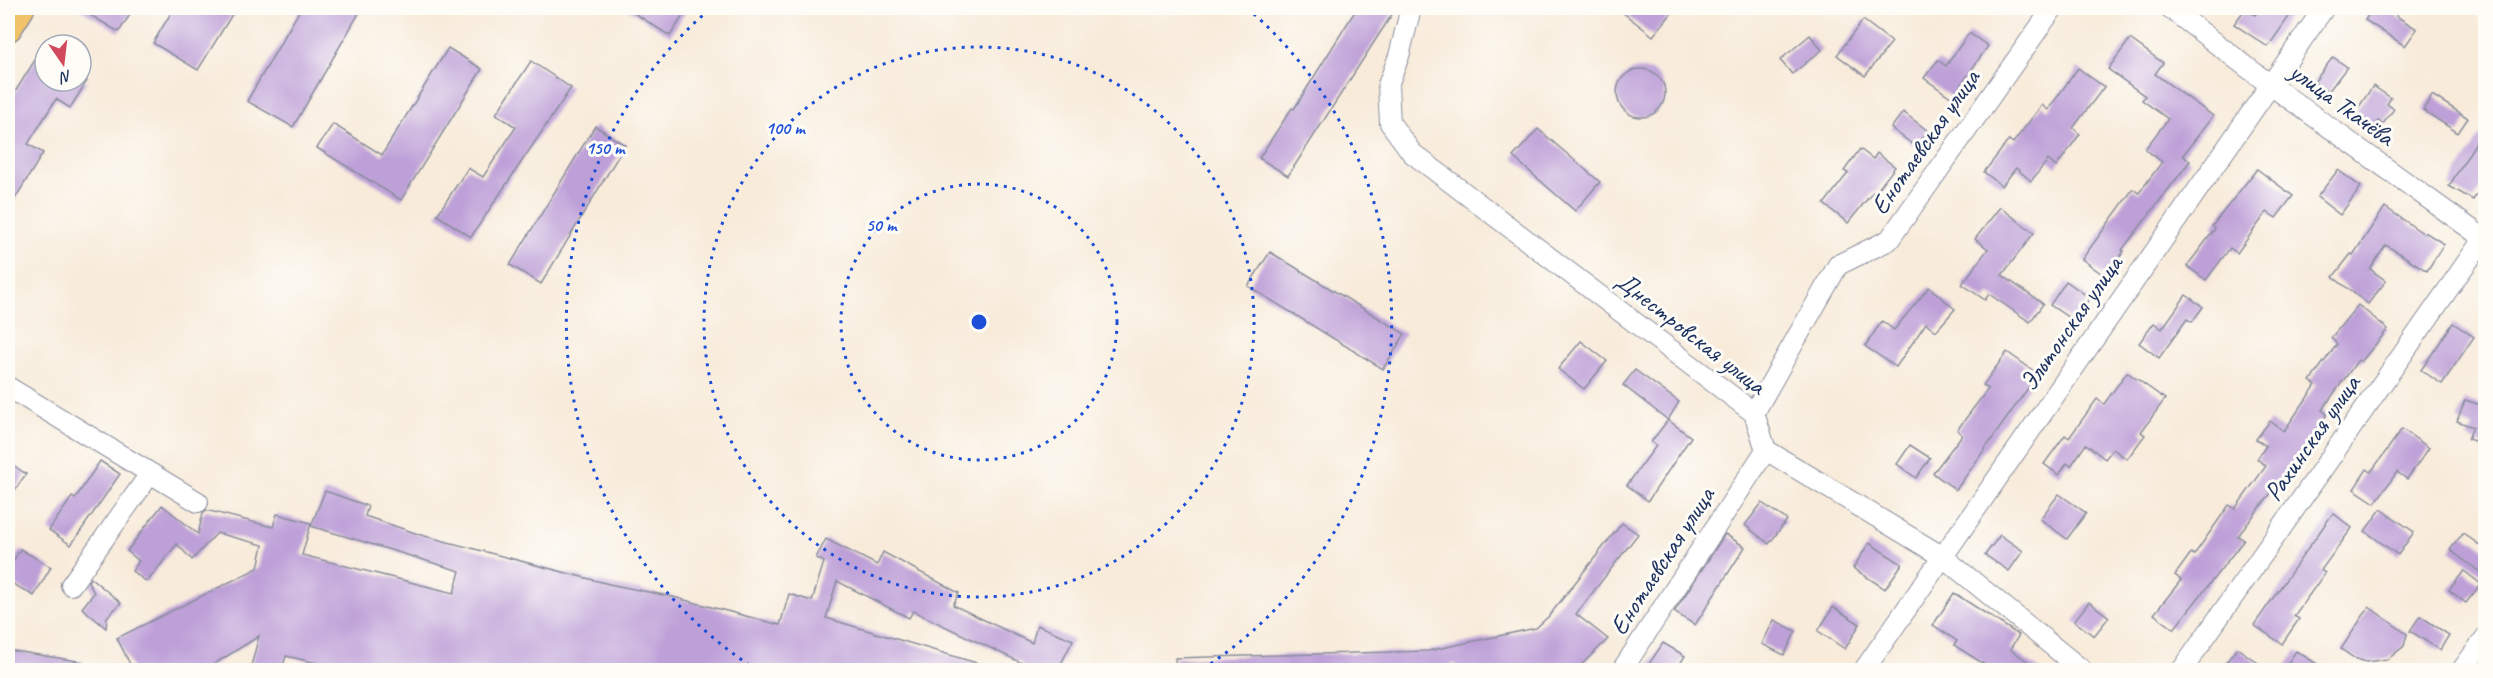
<svg xmlns="http://www.w3.org/2000/svg" width="2493" height="678" font-family="Caveat,sans-serif">
	<rect width="100%" height="100%" fill="#fdfcf7"/>
	<filter id="ink" filterUnits="userSpaceOnUse"><feTurbulence type="fractalNoise" baseFrequency=".0167" numOctaves="2"/><feDisplacementMap in="SourceGraphic" scale="12" xChannelSelector="R" yChannelSelector="G"/><feConvolveMatrix kernelMatrix="1 2 1 2 8 2 1 2 1" color-interpolation-filters="sRGB"/></filter>
	<filter id="wash" filterUnits="userSpaceOnUse"><feTurbulence type="fractalNoise" baseFrequency=".008" numOctaves="4" result="noise"/><feDisplacementMap in="SourceGraphic" scale="24" xChannelSelector="R" yChannelSelector="G"/><feGaussianBlur stdDeviation="1.35" result="paint"/><feColorMatrix in="noise" values="0 0 0 0 0 0 0 0 0 0 0 0 0 0 0 0 0 1.4 0 .05"/><feComposite in="paint" operator="in"/></filter>
	<g filter="url(#wash)">
		<rect width="100%" height="100%" fill="#f8ebda"/>
		<g id="blocks">
			<g fill="#bea0d8">
				<path d="M78,8H134L119,32Z"/>
				<path d="M174,8H236L198,70L153,43Z"/>
				<path d="M301,8H362L293,127L247,101Z"/>
				<path d="M626,8H688L670,36Z"/>
				<path d="M1357,8H1396L1288,176L1259,158L1292,108L1294,109Z"/>
				<path d="M1617,8H1676L1653,36Z"/>
				<path d="M2260,8H2295L2268,47L2234,24L2245,9L2255,15Z"/>
				<path d="M2373,8H2402L2396,16L2417,29L2405,46L2365,20Z"/>
				<path d="M1863,20L1892,42L1865,76L1837,55Z"/>
				<path d="M1969,33L1988,46L1952,98L1924,78L1938,60L1946,66Z"/>
				<path d="M1810,35L1822,50L1792,74L1780,60Z"/>
				<path d="M2130,39L2163,63L2155,74L2213,116L2183,155L2190,161L2122,250L2124,251L2106,277L2082,259L2133,189L2139,193L2162,162L2145,149L2168,119L2142,100L2145,96L2108,69Z"/>
				<path d="M45,44V81H87L70,108L56,99L28,144L43,153L8,210V103Z"/>
				<path d="M448,48L482,69L401,200L317,148L333,124L382,155Z"/>
				<path d="M2333,57L2347,67L2328,92L2314,82Z"/>
				<path d="M531,61L571,88L471,237L437,215L468,168L483,177L516,127L496,114Z"/>
				<path d="M2078,68L2104,87L2073,128L2080,134L2056,167L2048,160L2031,181L2016,168L2002,186L1984,172L2009,140L2013,143L2042,105L2048,110Z"/>
				<circle cx="1641" cy="93" r="24"/>
				<path d="M2373,86L2391,98L2387,104L2394,109L2383,124L2378,121L2374,128L2354,114Z"/>
				<path d="M2432,95L2468,118L2458,133L2423,110Z"/>
				<path d="M1903,112L1928,131L1916,147L1891,128Z"/>
				<path d="M595,126L625,145L541,284L510,265Z"/>
				<path d="M2486,126V180L2473,200L2449,186Z"/>
				<path d="M1538,129L1600,182L1575,211L1513,157Z"/>
				<path d="M1860,149L1873,159L1877,153L1895,167L1875,193L1873,192L1848,223L1824,204L1848,173L1844,171Z"/>
				<path d="M2257,169L2293,196L2276,218L2267,212L2237,253L2230,248L2206,280L2187,266L2215,229L2212,226Z"/>
				<path d="M2338,170L2361,187L2340,215L2317,197Z"/>
				<path d="M2000,207L2034,233L2002,275L2043,304L2030,322L1989,294L1985,300L1962,284L1988,249L1975,239Z"/>
				<path d="M2385,207L2424,234L2425,232L2444,244L2427,271L2386,245L2370,269L2386,281L2368,304L2333,277L2351,254L2353,255Z"/>
				<path d="M1270,252L1405,334L1383,369L1248,286Z"/>
				<path d="M2066,281L2090,298L2074,321L2050,305Z"/>
				<path d="M1929,287L1955,309L1936,331L1926,323L1896,367L1865,346L1882,321L1894,330Z"/>
				<path d="M2186,295L2203,307L2192,322L2187,319L2159,358L2139,343L2154,323L2162,329Z"/>
				<path d="M2358,305L2388,329L2361,362L2358,360L2322,410L2327,414L2306,447L2238,536L2244,540L2174,629L2154,614L2181,580L2175,575L2191,553L2194,555L2229,505L2235,509L2266,466L2257,459L2266,446L2256,439L2270,421L2284,431L2316,385L2310,381L2337,344L2331,338Z"/>
				<path d="M2453,323L2474,337L2442,384L2421,370Z"/>
				<path d="M1581,341L1607,361L1584,389L1558,369Z"/>
				<path d="M2007,352L2038,374L1956,490L1933,473L1962,435L1957,430L1988,389L1983,385Z"/>
				<path d="M1635,370L1679,402L1668,420L1623,385Z"/>
				<path d="M2127,372L2165,399L2141,432L2145,435L2127,459L2113,449L2105,459L2086,444L2071,466L2067,463L2059,475L2044,464L2065,435L2069,438L2097,399L2104,404Z"/>
				<path d="M2484,397H2486V445L2468,439L2473,427L2457,421L2465,400L2481,405Z"/>
				<path d="M1668,420L1691,437L1648,501L1627,485L1656,446L1651,442Z"/>
				<path d="M2402,429L2429,448L2407,479L2397,472L2375,503L2354,489L2367,469L2371,472Z"/>
				<path d="M1910,445L1930,458L1916,478L1897,464Z"/>
				<path d="M100,461L120,474L71,545L49,530L72,497L75,499Z"/>
				<path d="M8,462L26,474L8,500Z"/>
				<path d="M325,491L368,506L365,516L421,535L609,584L673,597L780,625L789,594L812,601L824,562L816,558L826,539L877,565L883,552L959,593L953,605L1032,643L1037,625L1073,640L1058,670H1019L1022,663L913,611L909,618L837,581L826,618L990,667V670H339L334,667L286,656L282,670H250L259,636L205,670H133L117,638L258,568L263,545L217,533L192,560L177,544L147,582L132,571L139,561L127,551L162,505L198,534L203,513L206,510L273,527L277,514L311,523L302,555L454,593L460,571L311,526Z"/>
				<path d="M2059,494L2086,513L2067,539L2040,519Z"/>
				<path d="M1762,503L1787,520L1769,544L1745,525Z"/>
				<path d="M2381,509L2414,532L2398,555L2365,531Z"/>
				<path d="M2333,513L2352,528L2321,570L2325,573L2294,616L2299,619L2282,644L2254,625Z"/>
				<path d="M1622,523L1638,534L1576,614L1608,639L1578,668L1572,670H1457L1456,664L1429,669L1384,670H1176L1175,658L1428,651L1536,628L1549,616Z"/>
				<path d="M2463,533L2486,550V565L2480,572L2450,550Z"/>
				<path d="M1725,534L1745,547L1695,625L1674,612Z"/>
				<path d="M2000,535L2023,551L2009,571L1985,555Z"/>
				<path d="M1869,543L1902,564L1885,589L1853,568Z"/>
				<path d="M20,549L51,567L34,596L8,581V571Z"/>
				<path d="M2464,571L2481,584L2466,603L2449,590Z"/>
				<path d="M91,578L121,603L107,617L106,628L82,608L94,593L88,581Z"/>
				<path d="M1954,593L2019,635L2010,649L2040,670H1993L1954,645L1957,641L1933,625Z"/>
				<path d="M2089,602L2109,617L2094,636L2074,621Z"/>
				<path d="M1833,607L1860,624L1845,649L1818,631Z"/>
				<path d="M2369,607L2407,634L2404,646L2388,659L2366,662L2354,658L2341,649Z"/>
				<path d="M2420,616L2449,635L2440,650L2410,631Z"/>
				<path d="M1774,620L1796,631L1784,655L1762,644Z"/>
				<path d="M1663,643L1685,656L1676,670H1645Z"/>
				<path d="M2237,648L2268,670H2220Z"/>
				<path d="M8,650L83,662V670H8Z"/>
				<path d="M2296,651L2327,670H2283Z"/>
			</g>
		</g>
	</g>
	<g filter="url(#ink)">
		<use href="#blocks" fill-opacity="0" stroke="#8a8d9c" stroke-width="1.5"/>
		<g fill="none" stroke-linecap="round" stroke-linejoin="round">
			<defs>
				<g id="minor">
					<path d="M1411,8L1399,56L1388,85L1390,123L1412,153L1754,413L1766,450L1943,557L2082,670"/>
					<path d="M2170,8L2269,84L2486,240"/>
					<path d="M8,387L198,502"/>
					<path d="M1754,413L1838,265L1889,240L2053,8"/>
					<path d="M71,585L150,474"/>
					<path d="M1622,670L1766,450"/>
					<path d="M1864,670L2324,8"/>
					<path d="M2182,670L2486,235"/>
					<path d="M2462,670L2486,637"/>
				</g>
				<path id="highway" d="M8,27L20,8"/>
			</defs>
			<use href="#minor" stroke="#8a8d9c" stroke-width="22"/>
			<use href="#highway" stroke="#8a8d9c" stroke-width="31"/>
			<use href="#minor" stroke="#fff" stroke-width="20"/>
			<use href="#highway" stroke="#f1c369" stroke-width="28"/>
		</g>
	</g>
	<g fill="none" stroke="#1d4ed8" stroke-width="3" stroke-dasharray="3 6">
		<circle cx="979" cy="322" r="138"/>
		<circle cx="979" cy="322" r="275"/>
		<path d="M757 670A413 413 0 0 1 711 8M1247 8A413 413 0 0 1 1201 670"/>
	</g>
	<g text-anchor="middle" dominant-baseline="central" stroke-width="6" stroke-linejoin="round" paint-order="stroke">
		<g font-size="26" fill="#1b2f5e" stroke="#fdfcf7">
			<text transform="translate(2342 104) rotate(36)">улица Ткачёва</text>
			<text transform="translate(1925 142) rotate(-55)">Енотаевская улица</text>
			<text transform="translate(2071 323) rotate(-55)">Эльтонская улица</text>
			<text transform="translate(1691 333) rotate(38)">Днестровская улица</text>
			<text transform="translate(2312 438) rotate(-55)">Рахинская улица</text>
			<text transform="translate(1662 561) rotate(-57)">Енотаевская улица</text>
		</g>
	</g>
	<circle cx="979" cy="322" r="9" fill="#1d4ed8" stroke="#fdfcf7" stroke-width="3"/>
	<g font-size="18" text-anchor="middle" font-weight="bold" fill="#1d4ed8" stroke="#fdfcf7" stroke-width="6" stroke-linejoin="round" paint-order="stroke">
		<text x="785" y="134">100 m</text>
		<text x="605" y="154">150 m</text>
		<text x="881" y="231">50 m</text>
	</g>
	<rect width="2493" height="678" fill="none" stroke="#fdfcf7" stroke-width="30"/>
	<g transform="translate(63 63) rotate(166)"><circle r="28" fill="#fdfcf7" stroke="#a3aaba" stroke-width="1.5"/>
	<path d="M0-4.5L10 22L0 15L-10 22Z" fill="#d1495b"/>
	<text y="-9" font-size="16" font-weight="bold" text-anchor="middle" fill="#1b2f5e">N</text>
	</g>
</svg>
